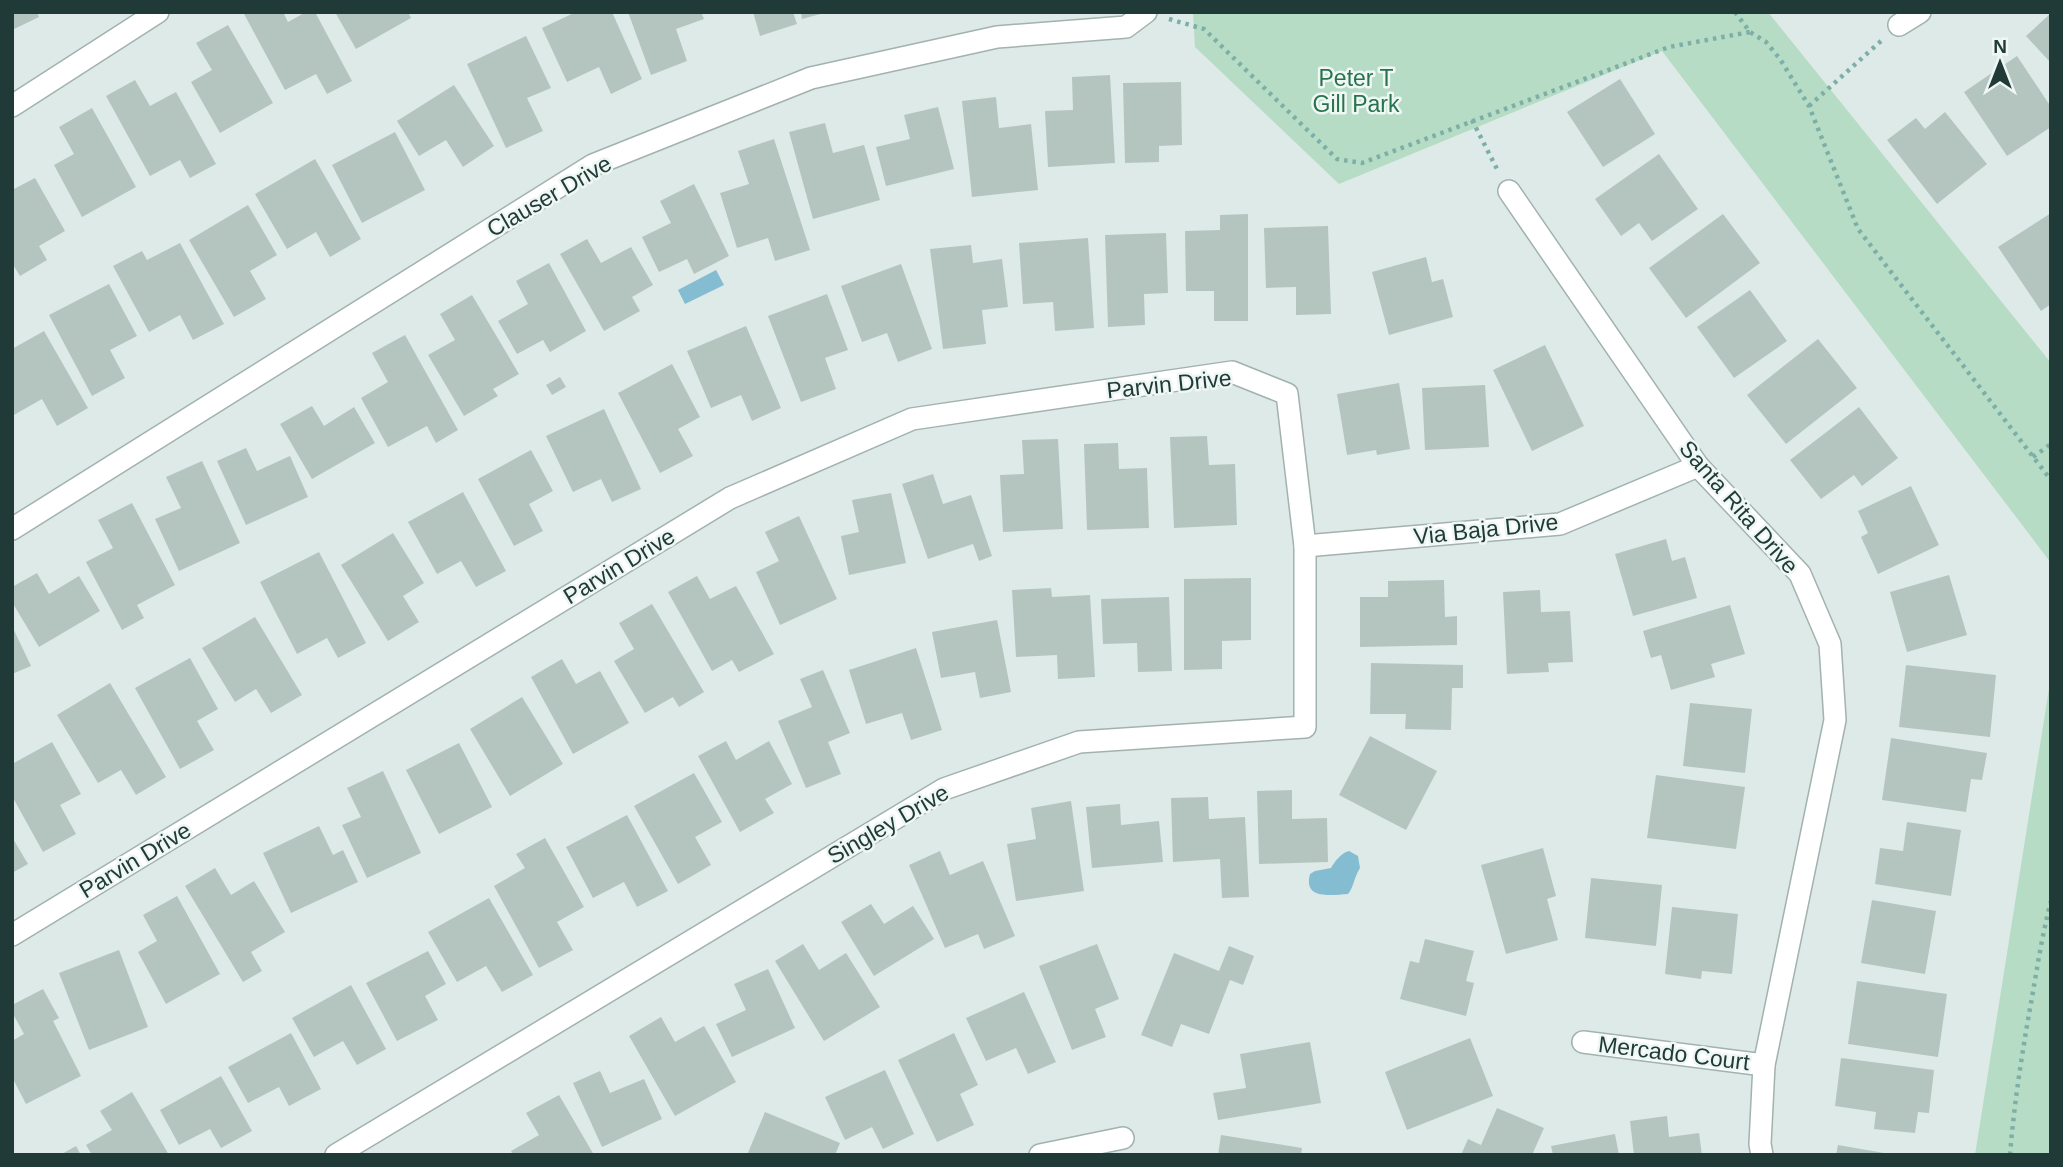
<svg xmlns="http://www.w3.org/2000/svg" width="2063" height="1167" font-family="Helvetica,sans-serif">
	<rect width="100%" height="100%" fill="#deeae7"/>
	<g fill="#b6dcc5">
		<path d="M1193,12H1768L2051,363V563L1662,51L1339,184L1195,47Z"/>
		<path d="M2051,676V1155H1975Z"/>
	</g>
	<g fill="#84bcd2">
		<path d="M716,270L724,285L685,304L678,290Z"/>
		<path d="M1349,851L1358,856L1360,868C1354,877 1354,887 1348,894C1331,895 1303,900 1310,874L1315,871L1331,868C1335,861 1341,853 1349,851Z"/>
	</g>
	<g fill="#b4c5c0">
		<path d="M12,12H37L39,17L12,30Z"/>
		<path d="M243,12H283L288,22L306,12H315L352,81L327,94L316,74L285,90Z"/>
		<path d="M335,12H408L411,18L356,49Z"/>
		<path d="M576,12H612L642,79L611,94L599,67L567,82L542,28Z"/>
		<path d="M628,12H701L704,19L676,29L687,61L651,75Z"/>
		<path d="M753,12H793L797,24L760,36Z"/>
		<path d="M801,12H824V13L802,19Z"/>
		<path d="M2051,13V63L2026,36Z"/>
		<path d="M228,25L273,103L220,133L191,82L212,70L196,43Z"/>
		<path d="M526,36L551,88L527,98L543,131L506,148L467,64Z"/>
		<path d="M2017,56L2051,107V127L2007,156L1964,92Z"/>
		<path d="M1110,75L1115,163L1048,167L1045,111L1073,110L1072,77Z"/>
		<path d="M1620,79L1655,134L1603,167L1567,112Z"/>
		<path d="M135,80L150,106L176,92L216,164L190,178L180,160L150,176L106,96Z"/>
		<path d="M1181,82L1182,145L1159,146V162L1125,163L1123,83Z"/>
		<path d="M454,85L494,146L463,167L446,140L419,156L397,121Z"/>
		<path d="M996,97L999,128L1031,124L1038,190L972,197L962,101Z"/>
		<path d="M938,107L954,169L886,186L876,147L910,139L904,115Z"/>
		<path d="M92,108L136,187L82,217L54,165L74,154L59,127Z"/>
		<path d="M1945,112L1987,164L1937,204L1887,140L1916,118L1925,129Z"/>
		<path d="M825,123L833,153L864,145L880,200L813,219L789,132Z"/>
		<path d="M395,132L425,190L362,223L332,165Z"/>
		<path d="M774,139L810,250L775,261L768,238L737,248L720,193L749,184L738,151Z"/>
		<path d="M1659,154L1698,209L1652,241L1639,223L1621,236L1595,199Z"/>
		<path d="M315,159L361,239L330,257L316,232L287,249L255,194Z"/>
		<path d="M35,178L65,231L39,246L47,260L20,276L12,263V190Z"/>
		<path d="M694,184L729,256L694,274L687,259L659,272L642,237L671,223L660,201Z"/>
		<path d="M248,205L277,255L250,271L266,299L234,317L189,240Z"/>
		<path d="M2051,213V304L2041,311L1998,247Z"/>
		<path d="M1248,214V321H1214V291H1186L1185,231L1220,230V215Z"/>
		<path d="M1723,214L1760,263L1686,318L1649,268Z"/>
		<path d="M1328,226L1331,314L1296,315V287L1266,288L1264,228Z"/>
		<path d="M1166,233L1168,293L1144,294L1145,325L1108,327L1105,235Z"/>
		<path d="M1088,238L1094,328L1055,331L1053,302L1023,304L1019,243Z"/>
		<path d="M587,239L601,263L631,247L653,285L632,297L640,311L604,331L560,254Z"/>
		<path d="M180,243L224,324L193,340L180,315L149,332L113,266L142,251L147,260Z"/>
		<path d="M971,245L973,263L1002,259L1008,307L982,310L986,344L943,349L930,249Z"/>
		<path d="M1426,257L1432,282L1443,279L1453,317L1389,335L1372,272Z"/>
		<path d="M549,263L586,331L550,352L543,340L517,354L498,321L528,304L516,281Z"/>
		<path d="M901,264L932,349L898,362L887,333L862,342L841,286Z"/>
		<path d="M109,284L137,336L110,350L125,378L92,396L49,315Z"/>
		<path d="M1750,290L1787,341L1734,378L1697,327Z"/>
		<path d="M827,294L848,350L825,358L836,389L801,402L768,316Z"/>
		<path d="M472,295L519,374L493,389L498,396L464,416L428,355L455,340L440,314Z"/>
		<path d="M746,326L781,408L752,421L741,395L711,408L687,351Z"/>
		<path d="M44,331L88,408L57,426L42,399L12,416V349Z"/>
		<path d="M405,335L458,430L436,443L427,426L388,447L361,398L388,382L372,353Z"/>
		<path d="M1818,339L1857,388L1786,444L1747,395Z"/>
		<path d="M1545,345L1584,426L1532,451L1493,370Z"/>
		<path d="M672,364L700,417L678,429L693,456L660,473L618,393Z"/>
		<path d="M560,377L566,387L552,395L546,385Z"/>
		<path d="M1399,383L1410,449L1377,455L1376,450L1347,455L1337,394Z"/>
		<path d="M1485,385L1489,447L1425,450L1422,388Z"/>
		<path d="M312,406L324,426L354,407L375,443L312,479L280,424Z"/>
		<path d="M1859,407L1898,458L1862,486L1854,475L1821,499L1790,460Z"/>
		<path d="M604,409L641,489L612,502L601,479L573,492L546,436Z"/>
		<path d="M1207,436L1209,465L1235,464L1237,525L1174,528L1170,437Z"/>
		<path d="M1058,439L1063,529L1003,532L1000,475L1024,474L1022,440Z"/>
		<path d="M1118,443L1119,469L1147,468L1149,528L1087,530L1084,444Z"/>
		<path d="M246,448L257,471L290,456L308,497L246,525L217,461Z"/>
		<path d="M531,450L553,491L529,504L543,531L514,546L478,479Z"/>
		<path d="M202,461L240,543L179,571L155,519L181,508L166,477Z"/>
		<path d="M933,474L943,504L971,495L992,556L979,561L973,544L928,559L902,484Z"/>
		<path d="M1911,486L1939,545L1878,574L1861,537L1868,533L1858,511Z"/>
		<path d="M463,492L506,571L476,587L461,561L437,574L408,522Z"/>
		<path d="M891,493L906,563L849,575L841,536L859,532L852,500Z"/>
		<path d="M132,503L175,585L137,605L144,618L122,630L86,562L113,548L98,520Z"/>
		<path d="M799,516L837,599L780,625L756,572L779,561L765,532Z"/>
		<path d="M393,533L424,583L403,596L419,622L388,641L341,565Z"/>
		<path d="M1666,539L1672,561L1685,557L1697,598L1633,616L1615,554Z"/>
		<path d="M319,552L366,643L338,658L327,638L297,654L260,582Z"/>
		<path d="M37,573L49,594L79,576L100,611L39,647L12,602V587Z"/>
		<path d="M1949,575L1967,635L1907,652L1890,592Z"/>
		<path d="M697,576L710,599L736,586L774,654L739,672L732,660L712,671L668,592Z"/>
		<path d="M1251,578V640L1222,641V669L1184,670V579Z"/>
		<path d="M1444,580L1445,617L1457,616V645L1360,647V597H1388V581Z"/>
		<path d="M1051,588L1052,597L1090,595L1095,677L1058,679L1057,655L1016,657L1012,590Z"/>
		<path d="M1540,590L1541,612L1570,611L1573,662L1548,663L1549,672L1507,674L1503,592Z"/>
		<path d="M1169,597L1172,671L1138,672L1137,643L1103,644L1101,599Z"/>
		<path d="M652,604L704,692L679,707L673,697L645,713L614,661L634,649L619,623Z"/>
		<path d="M1730,605L1745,654L1711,664L1715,677L1671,690L1661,655L1651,658L1643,631Z"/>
		<path d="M255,617L302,695L271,713L256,689L235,702L202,648Z"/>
		<path d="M997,620L1011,692L980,698L975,672L941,678L932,632Z"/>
		<path d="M12,626L31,666L12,674Z"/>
		<path d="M916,648L942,730L911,740L902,713L866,724L849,670Z"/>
		<path d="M190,658L218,709L197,721L214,750L180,769L135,688Z"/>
		<path d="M562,659L576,684L600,671L629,723L573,754L531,677Z"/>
		<path d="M1371,663L1463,665V688H1452L1451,730L1405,729L1406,714H1370Z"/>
		<path d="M1906,665L1996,675L1990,737L1899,727Z"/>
		<path d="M823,670L850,733L828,742L841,774L806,788L778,721L812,707L800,679Z"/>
		<path d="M110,683L166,777L136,795L121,770L98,783L57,715Z"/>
		<path d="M522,697L563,764L510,796L470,729Z"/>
		<path d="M1690,703L1752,709L1745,773L1683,766Z"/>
		<path d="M1370,736L1437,771L1406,830L1339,795Z"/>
		<path d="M1891,738L1987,753L1982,780L1971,779L1966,812L1882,800Z"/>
		<path d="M726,741L736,760L769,741L792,784L765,799L774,813L740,832L698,756Z"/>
		<path d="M52,742L81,794L60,805L76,834L43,852L12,796V764Z"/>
		<path d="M459,743L492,807L439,834L406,770Z"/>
		<path d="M383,771L421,853L367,878L342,825L361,817L347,788Z"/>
		<path d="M694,773L722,822L695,837L711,865L678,884L634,806Z"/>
		<path d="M1656,775L1745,787L1736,849L1647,838Z"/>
		<path d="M1292,790V819L1327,818L1328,862L1259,864L1257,791Z"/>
		<path d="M1208,797L1209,819L1245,817L1249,897L1222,898L1220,859L1173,862L1171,798Z"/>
		<path d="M1071,801L1084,891L1016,901L1007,844L1036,839L1031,808Z"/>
		<path d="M1120,804L1121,825L1159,821L1163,862L1092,868L1086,807Z"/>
		<path d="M627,815L668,891L637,907L624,882L593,898L566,847Z"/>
		<path d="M1907,822L1961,830L1951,896L1875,884L1880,848L1903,851Z"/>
		<path d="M319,826L333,855L343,850L358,882L291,913L263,853Z"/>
		<path d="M12,837L28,864L12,873Z"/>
		<path d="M545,838L584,907L557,922L573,950L539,968L494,886L525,868L516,854Z"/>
		<path d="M1543,848L1556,896L1547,899L1558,940L1506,954L1481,865Z"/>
		<path d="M940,851L950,875L983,861L1015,936L984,949L978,934L945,948L909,865Z"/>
		<path d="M215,868L231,895L254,881L285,932L251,952L262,971L243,982L185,886Z"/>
		<path d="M1591,878L1662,885L1656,946L1585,938Z"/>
		<path d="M177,896L220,974L166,1004L138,952L157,941L143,915Z"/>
		<path d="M489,898L533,975L502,992L486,966L457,982L428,932Z"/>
		<path d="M1872,900L1936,911L1925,974L1861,963Z"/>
		<path d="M871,904L884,924L913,906L934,939L874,976L841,922Z"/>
		<path d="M1672,907L1738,914L1732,974L1702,971L1701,979L1665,974Z"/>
		<path d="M1425,939L1474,951L1466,981L1474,983L1466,1016L1400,999L1410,961L1419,963Z"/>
		<path d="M803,944L819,970L846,953L880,1007L824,1041L775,961Z"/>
		<path d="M1097,944L1119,999L1095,1009L1106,1037L1072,1050L1039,966Z"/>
		<path d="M1229,946L1254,956L1243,985L1230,980L1209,1034L1181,1024L1172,1047L1141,1035L1174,953L1219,971Z"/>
		<path d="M119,950L148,1027L89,1050L59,973Z"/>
		<path d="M428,951L446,984L425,996L438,1020L397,1041L366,983Z"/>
		<path d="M768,969L795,1028L732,1057L716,1024L746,1010L734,984Z"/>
		<path d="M1857,981L1947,994L1938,1057L1848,1044Z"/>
		<path d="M351,985L386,1049L357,1065L343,1041L314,1057L292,1018Z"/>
		<path d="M43,989L59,1018L53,1021L81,1076L26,1104L12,1077V1041L24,1034L12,1012V1005Z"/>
		<path d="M1024,992L1056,1062L1028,1074L1016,1048L986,1061L966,1018Z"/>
		<path d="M661,1017L675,1042L704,1026L736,1082L675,1116L629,1036Z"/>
		<path d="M291,1033L321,1089L289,1106L279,1087L248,1103L228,1067Z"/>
		<path d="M954,1033L978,1085L960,1094L974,1125L937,1142L898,1060Z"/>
		<path d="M1470,1038L1493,1096L1407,1130L1385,1072Z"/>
		<path d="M1310,1042L1321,1103L1218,1120L1213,1093L1246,1088L1240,1054Z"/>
		<path d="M1841,1058L1934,1070L1929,1113L1918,1112L1915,1133L1874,1129L1876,1112L1835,1106Z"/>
		<path d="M885,1070L914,1134L883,1149L872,1127L845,1140L825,1097Z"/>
		<path d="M600,1071L610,1093L644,1079L662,1119L602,1147L573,1083Z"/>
		<path d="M221,1076L252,1131L221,1148L210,1129L179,1145L160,1110Z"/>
		<path d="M132,1092L169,1155H92L86,1145L112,1130L100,1111Z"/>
		<path d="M559,1095L594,1155H513L511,1151L539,1135L526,1113Z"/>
		<path d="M1497,1108L1544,1128L1532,1155H1461L1468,1139L1481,1145Z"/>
		<path d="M765,1112L840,1143L835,1155H747Z"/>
		<path d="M1667,1116L1669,1137L1699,1133L1702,1155H1634L1630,1121Z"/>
		<path d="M1615,1134L1619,1155H1553L1551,1146Z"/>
		<path d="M1221,1135L1302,1148L1301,1155H1218Z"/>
		<path d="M1838,1145L1884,1153V1155H1836Z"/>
		<path d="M76,1146L81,1155H60Z"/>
	</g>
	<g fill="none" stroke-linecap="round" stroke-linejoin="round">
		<defs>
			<g id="minor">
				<path d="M1899,25L1920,12"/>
				<path d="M12,106L158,12"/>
				<path d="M1509,191L1698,466L1800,574L1830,644L1835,720L1764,1065L1760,1144L1762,1155"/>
				<path d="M12,529L593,165L811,78L997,37L1126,27L1146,12"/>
				<path d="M1305,546L1560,524L1698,466"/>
				<path d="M12,935L730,498L912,419L1232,372L1287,394L1305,546V727L1079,742L944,789L336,1155"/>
				<path d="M1583,1042L1764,1065"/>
				<path d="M1040,1155L1123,1138"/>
			</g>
		</defs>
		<use href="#minor" stroke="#a1b2af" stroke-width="24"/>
		<g stroke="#7eafa6" stroke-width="4.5" stroke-dasharray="3.5 5" stroke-linecap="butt">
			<path d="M1735,12L1750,32L1766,42L1780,59L1809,106L1858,229L2051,480"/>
			<path d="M1169,19L1204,29L1337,159L1362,163L1669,47L1750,32"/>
			<path d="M1809,106L1881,41"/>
			<path d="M1472,120L1497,169"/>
			<path d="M2033,457L2051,444"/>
			<path d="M2010,1155C2014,1104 2022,1053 2031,1003C2037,969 2042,935 2051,901"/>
		</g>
		<use href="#minor" stroke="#fff" stroke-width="21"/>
	</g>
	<g text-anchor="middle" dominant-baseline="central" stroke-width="5" stroke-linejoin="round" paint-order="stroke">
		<g font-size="23" fill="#29724e" stroke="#eff7f4">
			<text x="1356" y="78">Peter T<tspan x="1356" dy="26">Gill Park</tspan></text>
		</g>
		<g font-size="23" fill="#1f3a37" stroke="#eff7f4">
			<text transform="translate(549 196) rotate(-30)">Clauser Drive</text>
			<text transform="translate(1169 384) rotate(-6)">Parvin Drive</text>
			<text transform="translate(1739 507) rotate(49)">Santa Rita Drive</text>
			<text transform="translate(1486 529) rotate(-6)">Via Baja Drive</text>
			<text transform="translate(619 566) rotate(-31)">Parvin Drive</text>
			<text transform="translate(888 824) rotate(-30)">Singley Drive</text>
			<text transform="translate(135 860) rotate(-31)">Parvin Drive</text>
			<text transform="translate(1674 1053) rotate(7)">Mercado Court</text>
		</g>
	</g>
	<rect width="2063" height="1167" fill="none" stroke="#1f3a37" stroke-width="28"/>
	<g transform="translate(2000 63)" stroke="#eff7f4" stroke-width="5" paint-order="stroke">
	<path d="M0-5L12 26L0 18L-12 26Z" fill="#1f3a37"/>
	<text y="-10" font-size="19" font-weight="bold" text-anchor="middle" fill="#1f3a37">N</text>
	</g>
</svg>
